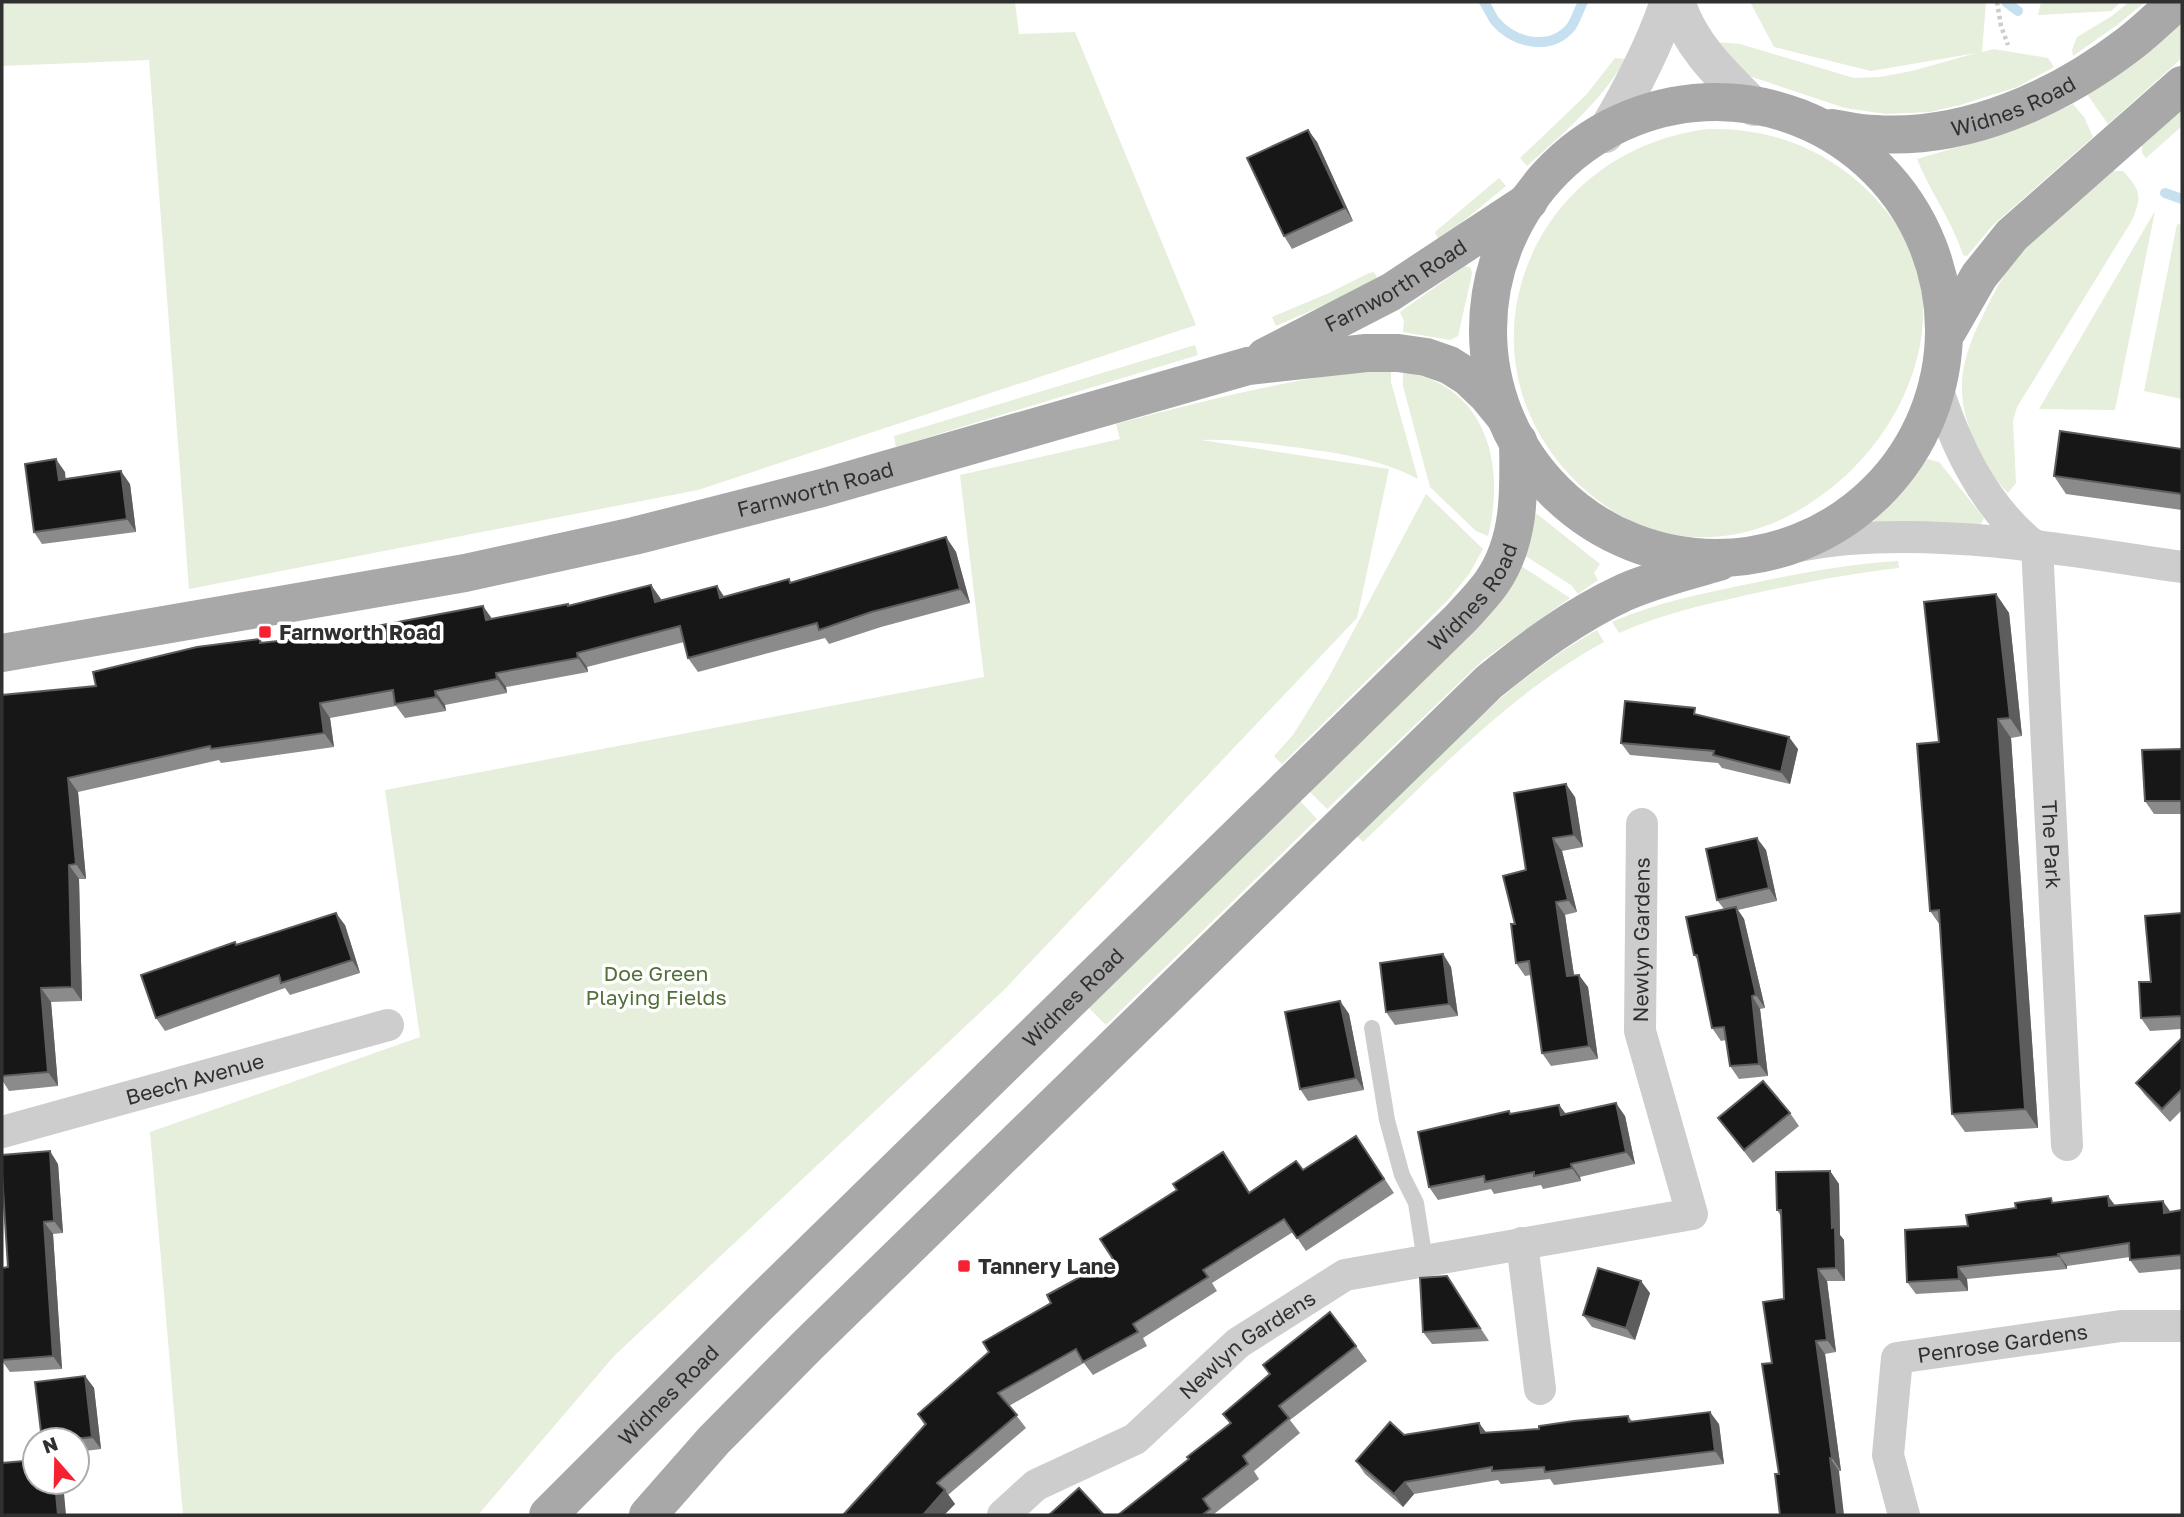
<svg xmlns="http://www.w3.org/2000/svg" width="2184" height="1517" font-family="'Golos Text',sans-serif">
	<rect width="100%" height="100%" fill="#fff"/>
	<g fill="#e6eedc">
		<path d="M2,2H1015L1019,34L1075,32L1196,325L698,490L189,589L149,60L2,66Z"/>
		<path d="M1750,2H1986L1982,52L1994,49L2048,58L2054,67L2017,87L1960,105L1930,112L1886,114L1845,108L1749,76L1717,42L1740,44L1854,78L1880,77L1912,71L1976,53L1871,71L1774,47Z"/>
		<path d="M2041,2H2121L2111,11L2038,15Z"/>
		<path d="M2129,2H2145L2117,25L2073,56L2072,50L2077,37L2112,16Z"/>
		<path d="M2182,22V58L2108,124L2087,94Z"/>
		<path d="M1615,58L1626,59C1600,102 1564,133 1527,166L1520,158L1586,95Z"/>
		<path d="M2073,104L2084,117L2093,137L1992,226L1967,256L1963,255C1952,220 1930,192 1917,159L2016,130Z"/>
		<path d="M2182,110V126L2146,158L2142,153V145Z"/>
		<path d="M1708,129C1779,127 1842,156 1887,212C1897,225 1907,239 1913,255C1944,337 1900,431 1836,484C1800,514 1757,536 1709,537C1665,539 1625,523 1591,495C1443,371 1522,152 1708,129Z"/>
		<path d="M2113,171H2123C2142,192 2142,197 2131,222L2017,407L2013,421L2016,483L2008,493C1994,479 1984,463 1976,445C1952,391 1961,358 1987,307C1997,287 2006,269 2021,253C2049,223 2083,198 2113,171Z"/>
		<path d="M1499,178L1506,186L1439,241L1435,232Z"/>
		<path d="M2155,211L2115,410L2039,409Z"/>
		<path d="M2177,224L2182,225V399L2144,391Z"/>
		<path d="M1465,266L1471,268L1472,274L1458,336L1450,340L1403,332L1404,321L1400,312Z"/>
		<path d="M1374,272L1379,281L1276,326L1272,317L1329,293L1369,273Z"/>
		<path d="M1195,345L1198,355L896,447L894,436L907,432Z"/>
		<path d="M1359,371H1391V382L1418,479C1378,458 1337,453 1293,447C1263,443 1231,439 1201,440L1389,469L1357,618L1004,990L614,1356L478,1515H183L150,1132L420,1037L385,790L984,677L960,475L1120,439L1116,424C1196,403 1277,382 1359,371Z"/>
		<path d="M1403,372C1486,384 1506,465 1488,536L1476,531L1430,487L1403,386Z"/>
		<path d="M1927,459L1939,462L1984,518L1978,529L1877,526L1873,519Z"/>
		<path d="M1426,494L1483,549L1469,574L1447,601L1282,764L1274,756L1293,735L1329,677Z"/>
		<path d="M1537,514L1600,564L1594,573L1598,580L1578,594L1571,585L1524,555L1533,516Z"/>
		<path d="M1898,561L1899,568C1844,574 1792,585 1738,597C1698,606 1657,616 1619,633L1612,622C1657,602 1705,593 1753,583C1801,573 1849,564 1898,561Z"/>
		<path d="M1520,565L1570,598L1483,660L1327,809L1310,792Z"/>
		<path d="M1597,630L1604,642C1511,693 1439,770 1363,842L1357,836C1433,762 1504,682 1597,630Z"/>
		<path d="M1299,800L1317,819L1106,1025L1088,1007Z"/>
	</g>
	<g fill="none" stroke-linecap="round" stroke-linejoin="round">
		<g stroke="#c7e0f0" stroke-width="10">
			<path d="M1484,2C1488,8 1491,15 1495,21C1514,43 1550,52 1571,27C1576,20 1579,9 1583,2"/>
			<path d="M2006,2L2018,11"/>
			<path d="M2165,193L2182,199"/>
		</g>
		<path stroke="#cdcdcd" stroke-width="4.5" stroke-dasharray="3.5 3.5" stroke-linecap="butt" d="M1997,2L2001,26L2008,45"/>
		<path stroke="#cdcdcd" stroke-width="16" d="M1372,1028L1387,1120L1402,1175L1416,1203L1425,1261"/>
		<g stroke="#cdcdcd" stroke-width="32">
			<path d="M1935,381C1954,442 1982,504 2033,545"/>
			<path id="s1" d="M2037,546L2067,1145"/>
			<path d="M1774,550C1799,546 1823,541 1848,539C1959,530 2073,551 2182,567"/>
			<path id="s2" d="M2,1132L388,1025"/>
			<path d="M1522,1243L1540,1389"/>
			<path id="s3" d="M1003,1515L1036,1485L1135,1439L1238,1343L1345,1275L1692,1214L1640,1031L1642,824"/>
			<path id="s4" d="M1904,1515L1888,1455L1897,1358L2121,1326H2182"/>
		</g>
		<g stroke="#cdcdcd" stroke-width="38">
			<path d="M1676,2C1691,47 1721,74 1754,107"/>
			<path d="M1605,134C1631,91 1653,49 1669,2"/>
		</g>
		<g stroke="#a8a8a8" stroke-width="38">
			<circle cx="1716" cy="330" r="228"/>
			<path id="s5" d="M1832,128C1846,130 1860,134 1875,134C1966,140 2057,99 2129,44C2146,31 2161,16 2177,2"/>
			<path d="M1948,330L1979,276L2012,235L2182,85"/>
			<path id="s6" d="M1265,357L1391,292L1529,201"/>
			<path id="s7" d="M2,653L465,573L634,536L822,488L1248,366L1366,353H1398L1426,357L1449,365L1468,377L1487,395L1505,417"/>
			<path id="s8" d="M548,1515L760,1303L1460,619C1471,607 1483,595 1492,582C1521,540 1519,489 1518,441"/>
			<path d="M648,1515L714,1440L808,1345L1489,682C1531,648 1575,615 1625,592C1655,579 1687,571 1719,562"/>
		</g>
	</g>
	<g fill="#8b8b8b">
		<path d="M1308,130L1317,142L1353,221L1292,249L1284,236Z"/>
		<path d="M2182,449V510L2066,494L2054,476Z"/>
		<path d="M65,472V479L130,484L136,532L42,544L34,532Z"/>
		<path d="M946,537L956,552L970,603L881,627L829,644L825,638L698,672L688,658L684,642L587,667L588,672L506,687L507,693L445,705L446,711L405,718L396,706L330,718L334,747L221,763L219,760L78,792L86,879H79L82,1001L51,1002L58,1086L9,1091L2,1080V695L96,686L260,639L263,643L492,619L569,606L651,585L661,600L717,586L724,597L791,582Z"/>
		<path d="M1996,594L2009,613L2022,736L2011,738L2038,1128L1965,1132L1952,1114L1940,925L1930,911L1939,742Z"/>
		<path d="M1700,715L1798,749L1790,784L1722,768L1718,763L1630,755L1621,743Z"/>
		<path d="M2182,749V814H2154L2145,801Z"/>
		<path d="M1575,797L1583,847L1562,851L1577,912L1565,915L1574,975L1588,987L1598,1059L1551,1066L1542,1053L1531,975L1525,976L1516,963L1515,924L1526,870Z"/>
		<path d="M1766,850L1777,901L1738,910L1744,919L1765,1008L1760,1009L1768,1076L1739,1079L1730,1066L1726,1040L1721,1041L1712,1028L1698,960L1694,955L1724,909L1717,900Z"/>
		<path d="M2182,913V1029L2150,1031L2141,1018L2151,982Z"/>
		<path d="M345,925L360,973L290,995L285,988L165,1031L156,1018L235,942L237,945Z"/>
		<path d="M1443,954L1451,967L1458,1016L1395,1025L1386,1012Z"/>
		<path d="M1340,1001L1349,1014L1364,1090L1308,1101L1300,1089Z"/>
		<path d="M2182,1038V1110L2170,1122L2145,1095L2136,1083Z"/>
		<path d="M1559,1105L1566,1114L1625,1116L1635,1164L1580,1177L1581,1181L1543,1189L1541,1185L1494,1194L1491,1189L1438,1200L1429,1187L1509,1111L1511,1114Z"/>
		<path d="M1790,1113L1799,1126L1753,1163L1718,1118Z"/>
		<path d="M1356,1136L1394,1193L1306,1251L1293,1232L1212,1283L1217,1291L1143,1338L1147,1346L1093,1375L1084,1363L1009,1406L1026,1428L948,1495L955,1504L944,1515H843L925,1426L918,1414L1051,1303L1113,1259L1177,1190L1223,1152L1250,1193L1303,1170Z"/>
		<path d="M58,1164L63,1233L53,1234L62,1369L10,1372L2,1361V1268L8,1267Z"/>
		<path d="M1830,1171L1839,1184L1840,1235L1844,1240L1845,1281H1827L1836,1352L1825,1354L1841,1471L1779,1474L1772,1363L1784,1299L1781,1216L1777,1210Z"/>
		<path d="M2055,1203L2115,1206L2170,1212L2182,1210V1269L2139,1273L2130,1260V1257L2067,1266V1269L1967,1279L1968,1291L1916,1294L1907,1282L1968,1226L2016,1208Z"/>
		<path d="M1447,1276L1455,1289L1489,1341L1432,1344L1423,1332Z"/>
		<path d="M1650,1293L1635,1340L1592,1327L1583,1315Z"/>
		<path d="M1356,1346L1367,1361L1290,1420L1300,1433L1254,1471L1259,1479L1214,1514L1215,1515H1118L1189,1459L1230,1423L1223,1414L1269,1374L1263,1365Z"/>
		<path d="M85,1376L94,1388L101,1449L77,1452V1440H42Z"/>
		<path d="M1628,1416L1632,1421L1719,1424L1724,1464L1554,1485L1550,1479L1501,1484L1498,1480L1414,1494L1403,1507L1365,1474L1356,1461L1404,1435L1486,1433L1539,1429Z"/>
	</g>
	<g fill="#5d5d5d">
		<path d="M1308,130L1317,142L1353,221L1345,208Z"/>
		<path d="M56,459L65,472L67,492L59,480Z"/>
		<path d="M121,471L130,484L136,532L127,519Z"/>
		<path d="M946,537L956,552L970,603L960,589Z"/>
		<path d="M651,585L661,599L665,616L655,602Z"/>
		<path d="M717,586L727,601L720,598Z"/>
		<path d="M1996,594L2009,613L2022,736L2010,718Z"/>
		<path d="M483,606L493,620H486Z"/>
		<path d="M577,653L587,667L588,672L578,658Z"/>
		<path d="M496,673L506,687L507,693L497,679Z"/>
		<path d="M435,691L445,705L446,711L436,697Z"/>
		<path d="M320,703L330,718L334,747L324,733Z"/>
		<path d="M1998,719L2011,738L2038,1128L2025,1109Z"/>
		<path d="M1789,737L1798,749L1790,784L1781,772Z"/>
		<path d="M68,778L78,792L86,879L76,864Z"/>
		<path d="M1566,784L1575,797L1583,847L1574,835Z"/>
		<path d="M1553,838L1562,851L1577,912L1568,900Z"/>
		<path d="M1757,838L1766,850L1777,901L1769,888Z"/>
		<path d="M69,865L79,879L82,1001L72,987Z"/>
		<path d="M1556,902L1565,915L1576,989L1567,976Z"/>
		<path d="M1736,907L1744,919L1765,1008L1756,995Z"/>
		<path d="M336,913L345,925L360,973L352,960Z"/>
		<path d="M1443,954L1451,967L1458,1016L1449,1004Z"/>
		<path d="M1579,975L1588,987L1598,1059L1589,1046Z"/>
		<path d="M41,988L51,1002L58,1086L48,1072Z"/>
		<path d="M1752,996L1760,1009L1768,1076L1759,1064Z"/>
		<path d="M1340,1001L1349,1014L1364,1090L1356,1078Z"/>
		<path d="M1616,1103L1625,1116L1635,1164L1626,1152Z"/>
		<path d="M1559,1105L1568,1117L1561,1115Z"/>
		<path d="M50,1151L58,1164L63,1233L54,1221Z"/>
		<path d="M1571,1164L1580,1177L1581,1181L1572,1168Z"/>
		<path d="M1830,1171L1839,1184L1840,1235L1844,1240L1845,1281L1836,1268L1832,1228Z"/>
		<path d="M2108,1196L2117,1208L2109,1206Z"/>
		<path d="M2163,1201L2172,1214L2164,1213Z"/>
		<path d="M44,1222L53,1234L62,1369L53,1356Z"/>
		<path d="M2058,1254L2067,1266V1269L2059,1256Z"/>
		<path d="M1958,1267L1967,1279L1968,1291L1959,1279Z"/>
		<path d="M1818,1269L1827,1281L1836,1352L1827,1340Z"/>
		<path d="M1641,1281L1650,1293L1635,1340L1626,1328Z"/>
		<path d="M1816,1341L1825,1354L1841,1471L1832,1458Z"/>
		<path d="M85,1376L94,1388L101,1449L92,1437Z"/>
		<path d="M1710,1412L1719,1424L1724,1464L1715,1451Z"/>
		<path d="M1479,1423L1488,1435L1481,1433Z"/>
		<path d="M1830,1458L1839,1471L1844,1515H1837Z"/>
		<path d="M55,1482H63L66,1515H58Z"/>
		<path d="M1405,1482L1414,1494L1403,1507L1394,1494Z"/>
		<path d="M945,1490L955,1504L944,1515H923Z"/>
	</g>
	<g fill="#171717" stroke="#5d5d5d" stroke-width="2">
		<path d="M1308,130L1345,208L1284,236L1247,158Z"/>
		<path d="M2060,431L2182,449V494L2054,476Z"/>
		<path d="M56,459L59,480L121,471L127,519L34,532L25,464Z"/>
		<path d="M946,537L960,589L871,612L819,630L817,623L688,658L680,626L577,653L578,658L496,673L497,679L435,691L436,697L395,704L393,690L320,703L324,733L211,749L210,746L68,778L76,864L69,865L72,987L41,988L48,1072L2,1076V695L96,686L93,672L197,647L260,639V643L324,636L483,606L486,620L568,604V606L651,585L655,602L717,586L720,598L789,579L790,583Z"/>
		<path d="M1996,594L2010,718L1998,719L2025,1109L1952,1114L1939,910L1930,911L1917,744L1939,742L1924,602Z"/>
		<path d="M1625,701L1695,708L1694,714L1789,737L1781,772L1713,755L1714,751L1621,743Z"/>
		<path d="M2182,749V801H2145L2142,750Z"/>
		<path d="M1566,784L1574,835L1553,838L1568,900L1556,902L1567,976L1579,975L1589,1046L1542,1053L1529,961L1516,963L1511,924H1515L1503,876L1526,870L1514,793Z"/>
		<path d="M1757,838L1769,888L1717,900L1706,849Z"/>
		<path d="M1736,907L1756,995L1752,996L1759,1064L1730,1066L1724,1027L1712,1028L1697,955H1694L1686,917Z"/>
		<path d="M336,913L352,960L281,983L279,975L156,1018L141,975L235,942L236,945Z"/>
		<path d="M2182,913V1016L2141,1018L2139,982H2151L2145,916Z"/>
		<path d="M1443,954L1449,1004L1386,1012L1380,963Z"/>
		<path d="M1340,1001L1356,1078L1300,1089L1285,1012Z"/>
		<path d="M2182,1038V1089L2162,1109L2136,1083Z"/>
		<path d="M1763,1081L1790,1113L1744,1150L1718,1118Z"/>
		<path d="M1616,1103L1626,1152L1571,1164L1572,1168L1534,1176V1172L1485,1182L1484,1176L1429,1187L1418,1132L1509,1111L1510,1114L1559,1105L1561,1115Z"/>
		<path d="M1356,1136L1384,1179L1297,1238L1284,1219L1203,1270L1208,1277L1133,1324L1138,1332L1083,1362L1076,1349L998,1393L1017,1415L937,1483L945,1490L923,1515H843L926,1424L918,1414L989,1352L983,1342L1051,1303L1047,1295L1113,1259L1100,1239L1177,1190L1173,1184L1223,1152L1249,1193L1296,1161L1303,1170Z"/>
		<path d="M50,1151L54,1221L44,1222L53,1356L2,1360V1268L8,1267L2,1174V1155Z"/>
		<path d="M1830,1171L1832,1228L1835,1227L1836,1268L1818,1269L1827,1340L1816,1341L1832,1458H1830L1837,1515H1780L1775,1474H1779L1762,1364L1772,1363L1763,1302L1784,1299L1781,1210H1777L1776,1172Z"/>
		<path d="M2108,1196L2109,1206L2163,1201L2164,1213L2182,1210V1261L2181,1255L2130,1260L2129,1243L2058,1254L2059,1256L1958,1267L1959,1279L1907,1282L1905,1230L1968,1226L1966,1215L2016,1208L2015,1203L2051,1198L2052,1203Z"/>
		<path d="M1598,1268L1641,1281L1626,1328L1583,1315Z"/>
		<path d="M1447,1276L1480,1328L1423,1332L1420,1278Z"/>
		<path d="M1330,1312L1356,1346L1279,1406L1289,1418L1243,1456L1248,1464L1203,1499L1210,1509L1202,1515H1118L1189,1459L1187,1457L1231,1423L1223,1414L1270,1374L1263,1365Z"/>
		<path d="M85,1376L92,1437L65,1440H42L35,1382Z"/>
		<path d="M1710,1412L1715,1451L1545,1472L1544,1467L1492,1471V1467L1405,1482L1394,1494L1356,1461L1390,1422L1404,1435L1479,1423L1481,1433L1539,1429V1426L1574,1421L1628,1416L1629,1422Z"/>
		<path d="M35,1460V1482H55L58,1515H2V1463Z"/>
		<path d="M1079,1488L1104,1515H1049Z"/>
	</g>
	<g fill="#f62231" stroke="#fff" stroke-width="2.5">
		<rect x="258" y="625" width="14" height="14" rx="3.5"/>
		<rect x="957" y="1259" width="14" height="14" rx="3.5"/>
	</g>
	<g text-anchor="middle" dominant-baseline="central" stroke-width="7" stroke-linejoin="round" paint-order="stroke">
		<g font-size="21" fill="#303030" stroke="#fff">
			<text stroke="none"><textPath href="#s5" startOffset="186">Widnes Road</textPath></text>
			<text stroke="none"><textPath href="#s6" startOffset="149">Farnworth Road</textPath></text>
			<text stroke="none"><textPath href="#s7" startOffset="830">Farnworth Road</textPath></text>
			<text stroke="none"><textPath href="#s8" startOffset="1304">Widnes Road</textPath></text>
			<text stroke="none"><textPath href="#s1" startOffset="299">The Park</textPath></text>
			<text stroke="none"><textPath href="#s3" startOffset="1055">Newlyn Gardens</textPath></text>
			<text stroke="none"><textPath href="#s8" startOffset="737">Widnes Road</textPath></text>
			<text stroke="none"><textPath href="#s2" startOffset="200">Beech Avenue</textPath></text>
			<text stroke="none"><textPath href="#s4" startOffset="266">Penrose Gardens</textPath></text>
			<text stroke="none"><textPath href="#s3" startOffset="301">Newlyn Gardens</textPath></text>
			<text stroke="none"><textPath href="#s8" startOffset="170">Widnes Road</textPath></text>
		</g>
		<g font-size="21" font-weight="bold" fill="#303030" stroke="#fff" text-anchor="start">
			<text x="279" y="632">Farnworth Road</text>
			<text x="978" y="1266">Tannery Lane</text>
		</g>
		<g font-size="21" fill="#527038" stroke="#fff">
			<text x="656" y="973">Doe Green<tspan x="656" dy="24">Playing Fields</tspan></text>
		</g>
	</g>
	<rect width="2184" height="1517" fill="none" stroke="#303030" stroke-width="7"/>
	<g transform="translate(56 1461) rotate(340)"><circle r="33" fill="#ffffff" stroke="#acacac" stroke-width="2"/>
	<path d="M0-5L12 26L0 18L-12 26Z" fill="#f62231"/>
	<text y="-10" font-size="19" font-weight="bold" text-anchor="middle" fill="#303030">N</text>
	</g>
</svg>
